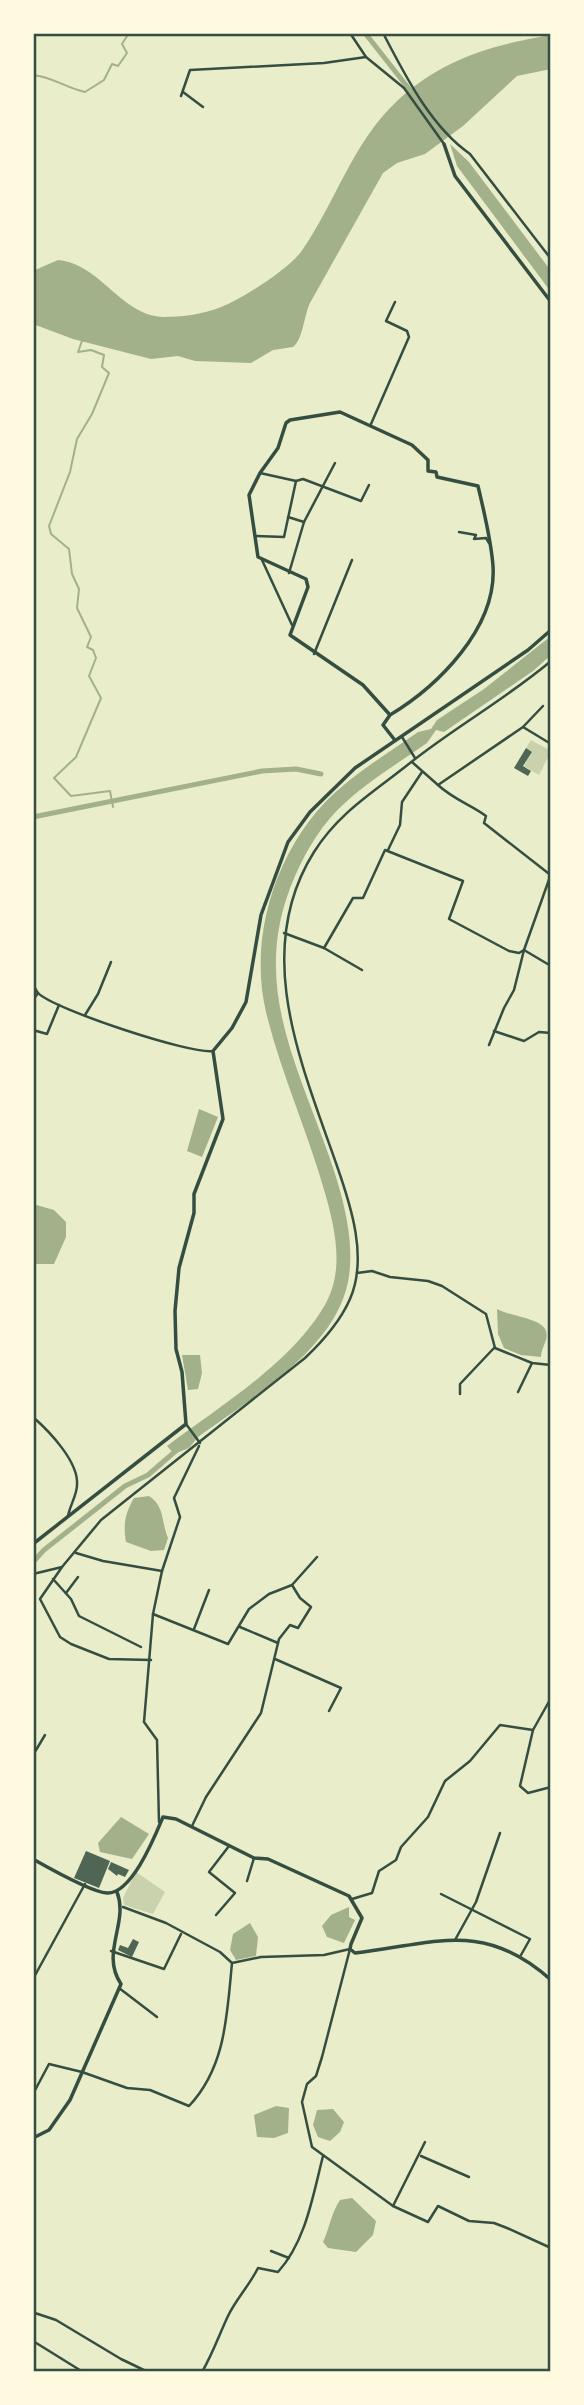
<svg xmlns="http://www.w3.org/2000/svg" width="584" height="2405" font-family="'Fira Sans Condensed',sans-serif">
	<rect width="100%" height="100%" fill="#e9edc9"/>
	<g fill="#cad2ad">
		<path d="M531,740L551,751L539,775L524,766L532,752L526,748Z"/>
		<path d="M136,1872L165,1892L153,1914L124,1905L123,1898Z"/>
	</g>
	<g fill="#a3b18a">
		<path d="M551,35V69L517,76L463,126L425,154L397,163L383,173L310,303C304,315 303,340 293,347L273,350L251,363L195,361L178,356L151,359L73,339L33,324V271L58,260C101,264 121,316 164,317C182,317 204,314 221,307C242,299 291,268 303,249C336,201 353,142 397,101C442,59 491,45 551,35Z"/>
		<path d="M450,144L469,162L551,271V292L457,166Z"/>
		<path d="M551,636V655L533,671L444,732L436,730L427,743C400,762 370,780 346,802C323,822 307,849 295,876C250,979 294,1057 329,1156C343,1196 358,1248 346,1290C328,1354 248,1400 198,1437L189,1448L174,1454L167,1446C220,1406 295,1361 327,1301C344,1268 335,1228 325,1193C308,1132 281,1074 266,1012C247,932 280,836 345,784C368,765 394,749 418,732L431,729L437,720L484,689Z"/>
		<path d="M199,1109L218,1117L202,1157L187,1151Z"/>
		<path d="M33,1204L54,1210L66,1222V1237L54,1264H33Z"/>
		<path d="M497,1309C508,1316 542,1318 546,1331C549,1340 541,1347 541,1357L521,1355L504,1348L498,1334Z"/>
		<path d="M182,1355H200L202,1373L198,1389L188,1390Z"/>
		<path d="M149,1496C165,1506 161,1522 168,1538L164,1550L151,1551L126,1542C123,1524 125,1514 134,1498Z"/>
		<path d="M121,1817L149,1834L132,1859L100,1852L98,1843Z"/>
		<path d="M349,1907V1917L355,1920L344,1943L327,1937L322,1926L331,1915Z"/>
		<path d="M250,1923L258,1937L256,1956L236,1960L230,1950L233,1934Z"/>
		<path d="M276,2106L289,2108L288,2133L274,2138L257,2137L254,2115Z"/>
		<path d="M333,2109L344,2122L340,2132L330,2141L318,2137L313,2125L317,2110Z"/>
		<path d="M352,2198L376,2221L373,2235L356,2252L328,2248L323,2242C329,2229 332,2211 340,2200Z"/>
	</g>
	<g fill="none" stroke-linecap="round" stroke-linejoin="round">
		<g stroke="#a3b18a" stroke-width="2">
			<path d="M33,75C53,77 66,88 85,92L104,80L112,64L118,66L127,53L122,44L129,33"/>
			<path d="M82,341L78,352L91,350L104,355L102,367L109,373L92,414L77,439L70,472L49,526L51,534L69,549L72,574L79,589L77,608L91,637L87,647L93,650L96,658L89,676L101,698L76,757L54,778L71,796L110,791L113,807"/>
		</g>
		<g stroke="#a3b18a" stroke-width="5">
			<path d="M365,33L413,94"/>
			<path d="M33,817L262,771L296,769L321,774"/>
			<path d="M33,1562L44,1550L96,1509L125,1486L148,1475L178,1449"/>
		</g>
	</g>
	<g fill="#4f6655">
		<path d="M526,748L532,752L523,766L531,771L528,776L514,768Z"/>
		<path d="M86,1851L110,1861L99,1888L74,1878Z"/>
		<path d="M111,1862L129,1870L125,1877L118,1874L117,1876L108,1869Z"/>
		<path d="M133,1939L139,1942L132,1957L118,1950L120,1945L128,1948Z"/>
	</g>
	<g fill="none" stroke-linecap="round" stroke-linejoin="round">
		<g stroke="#344e41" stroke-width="2.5">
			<path d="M350,33L366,57L404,88L444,144"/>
			<path d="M383,33C405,75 430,126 470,154L551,259"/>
			<path d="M183,92L203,107"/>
			<path d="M181,96L190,70L324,63L366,57"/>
			<path d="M371,424L409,337L407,331L386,321L395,302"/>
			<path d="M260,473L296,481L303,479L361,501L369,485"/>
			<path d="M288,517L304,522"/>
			<path d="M459,532L476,535L474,539L486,538L489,543"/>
			<path d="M256,536L284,537L296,481"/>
			<path d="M262,560L292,625"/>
			<path d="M289,573L304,522L335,463"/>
			<path d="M314,654L352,560"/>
			<path d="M523,727L543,706"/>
			<path d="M402,737L415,758"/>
			<path d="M412,762L438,785L523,727L551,744"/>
			<path d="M438,785C453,799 471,805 486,816L484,823L548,873"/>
			<path d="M388,850L400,825L402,802L422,772"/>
			<path d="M284,933L324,948L362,970"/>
			<path d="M324,948L353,898H363L385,850L463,881L449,919L509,951L519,953L524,950L551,966"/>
			<path d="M33,984C34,986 37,992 38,993C53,1009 192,1055 213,1051"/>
			<path d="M33,1000L38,993"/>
			<path d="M85,1015L98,994L111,962"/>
			<path d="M33,1030L47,1034L59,1005"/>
			<path d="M494,1031L524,1041L539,1032L551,1033"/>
			<path d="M489,1045L504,1008L514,990L524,950L551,874"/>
			<path d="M357,1273L372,1271L390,1277L428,1281L442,1286L486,1314L495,1348"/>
			<path d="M495,1348L532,1363L551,1365"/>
			<path d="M518,1392L532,1363"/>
			<path d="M460,1394V1384L494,1348"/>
			<path d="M33,1417C49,1431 79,1462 77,1485C77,1495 70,1505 68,1516"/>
			<path d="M186,1424L200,1443"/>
			<path d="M76,1553L103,1561L162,1571"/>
			<path d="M62,1567L40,1599L60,1637L71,1644L109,1659L151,1660"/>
			<path d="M33,1574L62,1567L101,1520L305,1358C323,1341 340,1322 350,1299C368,1258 351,1206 337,1166C302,1065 251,952 314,852C339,812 374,792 410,763C455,727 506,699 551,661"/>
			<path d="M53,1579L71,1599L79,1616L141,1647"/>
			<path d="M66,1593L78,1577"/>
			<path d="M153,1614L228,1644L249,1609L269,1594L292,1585L317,1557"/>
			<path d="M240,1627L278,1643"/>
			<path d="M194,1629L209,1590"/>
			<path d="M275,1659L341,1688L329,1711"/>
			<path d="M533,1730L520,1786L528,1793L551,1787"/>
			<path d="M33,1755L45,1735"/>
			<path d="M159,1822L157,1740L144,1722L153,1614L162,1571L180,1517L174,1498L199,1446"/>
			<path d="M192,1826L206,1797L261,1713L279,1639L290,1625L298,1628L311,1607L300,1598L292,1585"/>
			<path d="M247,1881L254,1858"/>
			<path d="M550,1886L551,1884"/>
			<path d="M441,1894L530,1939L521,1955"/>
			<path d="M352,1899L372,1893L379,1871L396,1860L401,1847L428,1817L445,1781L470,1761L500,1725L533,1730L551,1698"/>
			<path d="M216,1915L235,1893L209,1872L229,1846"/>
			<path d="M455,1940L476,1902L500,1833"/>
			<path d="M111,1951L164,1969L181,1934"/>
			<path d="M232,1963L261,1957L324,1955L350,1949L322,2057L316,2076L307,2084L302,2102L312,2147L393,2206"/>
			<path d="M33,1979L85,1884"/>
			<path d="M119,1988L157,2017"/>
			<path d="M33,2094L49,2064L82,2072L127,2088L150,2090L189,2106C226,2067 227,2014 232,1963L220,1952L166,1923L123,1907"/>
			<path d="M425,2142L393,2206L428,2222L438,2206L469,2221L494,2223L507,2228L551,2248"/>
			<path d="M421,2156L469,2177"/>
			<path d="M271,2251L289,2258"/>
			<path d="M35,2313L56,2320L121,2359L148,2372"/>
			<path d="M33,2341L83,2372"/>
			<path d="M202,2372C213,2353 219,2335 228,2316C236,2299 249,2286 258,2268L278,2272C306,2241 313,2195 323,2156"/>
		</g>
		<g stroke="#344e41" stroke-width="3.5">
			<path d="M444,144L455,176L551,302"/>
			<path d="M390,715C438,686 497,628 493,566C491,539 484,512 478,486L437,477L436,472L428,471V460L412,445L340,412L290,420L286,423L278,448L260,473L249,495L258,557L306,579L308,587L290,635L363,685L390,715L383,725L394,739"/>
			<path d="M33,1544L186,1424L182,1372L176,1349L175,1311L179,1268L194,1213V1194L223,1119L213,1051L232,1028L246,1002L261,915L288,842L310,812L355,768L528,650L551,630"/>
			<path d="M33,1859C49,1868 91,1892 107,1893C132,1894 155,1836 163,1817L176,1819L254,1858L268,1859L349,1896L362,1918L351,1944L350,1949L355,1953C434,1944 483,1919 551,1980"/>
			<path d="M33,2138L49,2130L70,2100L121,1984C100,1953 129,1923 117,1892"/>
			<path d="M33,2311V2321"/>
		</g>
	</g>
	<rect width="584" height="2405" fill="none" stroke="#fefae0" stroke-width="70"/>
	<rect x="35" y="35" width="514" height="2335" fill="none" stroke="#344e41" stroke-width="2.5"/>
</svg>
